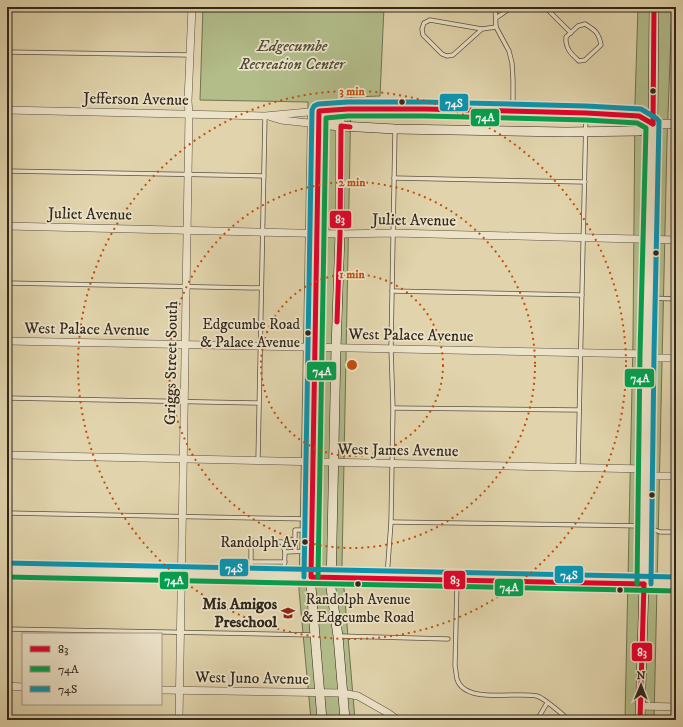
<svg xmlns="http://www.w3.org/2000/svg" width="683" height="727" font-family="'IM FELL DW Pica',serif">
	<rect width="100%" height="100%" fill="#e1d4ac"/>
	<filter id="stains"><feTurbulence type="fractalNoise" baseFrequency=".005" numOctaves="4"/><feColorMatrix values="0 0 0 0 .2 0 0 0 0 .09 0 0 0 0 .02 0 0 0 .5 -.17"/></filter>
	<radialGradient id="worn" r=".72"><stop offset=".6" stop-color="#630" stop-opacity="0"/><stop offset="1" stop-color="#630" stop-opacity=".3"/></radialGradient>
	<g fill="#b2bd8a" stroke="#717253">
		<path d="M203,7H384L380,96L351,97L342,565L355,720H311L299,590L308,102L200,100Z"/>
		<path d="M638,7H672L667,141L654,720H625L633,340L635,102Z"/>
	</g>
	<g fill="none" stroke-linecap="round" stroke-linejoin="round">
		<defs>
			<g id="lane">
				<path d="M495,7L496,27L509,51L512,63L513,80V110"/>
				<path d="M545,7L571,33"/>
				<path d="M496,18L512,7"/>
				<path d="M585,24C595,30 599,33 601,45L585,60L579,61C571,54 565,48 566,37L578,26Z"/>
				<path d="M482,29L453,55L447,56L442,54L423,35L422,29L424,23L430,20L482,29L496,27"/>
				<path d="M7,52L190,55"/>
				<path d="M7,171L264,176"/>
				<path d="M394,178L585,182"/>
				<path d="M7,283L261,288"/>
				<path d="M392,291L582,295"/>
				<path d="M649,298L676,299"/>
				<path d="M7,398L258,403"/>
				<path d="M393,408L579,410"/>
				<path d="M258,460L265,116"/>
				<path d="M578,467L586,114"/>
				<path d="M7,513L310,519"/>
				<path d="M391,522L645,526L660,532H676"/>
				<path d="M295,551V530H310"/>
				<path d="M251,562H285"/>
				<path d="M251,574V541L282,542L285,552"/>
				<path d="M284,575L285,552L310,551"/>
				<path d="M387,577L391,522L393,408L391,348L395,130"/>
				<path d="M457,581L455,666C456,670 456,675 457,679C465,705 517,691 537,696C544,698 562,714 569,720"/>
				<path d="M7,629L314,635"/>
				<path d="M339,636L448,639"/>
				<path d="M537,720L547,703"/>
			</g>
			<g id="street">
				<path d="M7,110L265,116L319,111"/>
				<path d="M271,117L281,120L318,124"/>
				<path d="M7,226L340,234L393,233L676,240"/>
				<path d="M7,341L647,354"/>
				<path d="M647,358H676"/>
				<path d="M7,455L645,469"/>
				<path d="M645,476H676"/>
				<path d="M7,686L23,687"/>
				<path d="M161,690L342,693L358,696L388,713L398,720"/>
				<path d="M640,706L676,707"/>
				<path d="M179,720L189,114L188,101L192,7"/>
			</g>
			<g id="secondary">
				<path d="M340,109V234L336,348L331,588L338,636L345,720"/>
				<path d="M318,124L341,126L395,129L566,132L639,131L653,124H676"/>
				<path d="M7,570L676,584"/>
				<path d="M322,720L311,587V551L319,111L348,109H425L586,113L639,116L653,124"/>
				<path d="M640,720L644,584L647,354L653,124L654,7"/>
			</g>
		</defs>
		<use href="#lane" stroke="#5c5240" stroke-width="5"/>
		<use href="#street" stroke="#5c5240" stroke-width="8"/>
		<use href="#secondary" stroke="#30271c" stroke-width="10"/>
		<use href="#lane" stroke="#ece3c9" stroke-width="3.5"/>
		<use href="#street" stroke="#ece3c9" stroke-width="7"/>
		<use href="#secondary" stroke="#ece3c9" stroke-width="9"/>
		<defs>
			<g id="bus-1">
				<path d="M653,124L654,7"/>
				<path d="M337,322L340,234L341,126L350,127"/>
				<path d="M644,584L311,577L319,111L348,109H425L586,113L639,116L653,124"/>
				<path d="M640,720L644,584"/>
			</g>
			<g id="bus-2">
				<path d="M7,577L676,591"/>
				<path d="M318,577L326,118L348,116H425L586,120L637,123L646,128L640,354L637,584"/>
			</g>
			<g id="bus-3">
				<path d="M7,563L676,577"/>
				<path d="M304,577L312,110L314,106L318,104L348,102H425L586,106L641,109L656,118L659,121L654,354L651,584"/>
			</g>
		</defs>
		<use href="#bus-1" stroke="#ece3c9" stroke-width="8"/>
		<use href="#bus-2" stroke="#ece3c9" stroke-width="8"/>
		<use href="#bus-3" stroke="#ece3c9" stroke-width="8"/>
		<use href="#bus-1" stroke="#e4002b" stroke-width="5"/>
		<use href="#bus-2" stroke="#02a04e" stroke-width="5"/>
		<use href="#bus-3" stroke="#0796b3" stroke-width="5"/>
	</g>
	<g fill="none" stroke="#c34f0f" stroke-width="2" stroke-dasharray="2 4">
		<circle cx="352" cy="365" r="91"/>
		<circle cx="352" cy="365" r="183"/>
		<circle cx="352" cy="365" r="274"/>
	</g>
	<defs>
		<symbol id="school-bare" viewBox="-9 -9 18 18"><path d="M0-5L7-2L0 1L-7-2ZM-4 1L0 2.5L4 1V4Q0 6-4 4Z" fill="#8f2418" stroke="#ece3c9" stroke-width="2.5" paint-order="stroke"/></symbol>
	</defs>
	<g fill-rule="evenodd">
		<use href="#school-bare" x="278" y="603" width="20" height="20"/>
	</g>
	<g fill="#30271c" stroke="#ece3c9" stroke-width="1.5">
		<circle cx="653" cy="91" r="3.5"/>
		<circle cx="402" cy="102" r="3.5"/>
		<circle cx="656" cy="253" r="3.5"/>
		<circle cx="308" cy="333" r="3.5"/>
		<circle cx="652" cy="495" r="3.5"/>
		<circle cx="305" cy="542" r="3.5"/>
		<circle cx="358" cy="584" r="3.5"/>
		<circle cx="620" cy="590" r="3.5"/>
	</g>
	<g text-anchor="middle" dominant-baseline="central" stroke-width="3.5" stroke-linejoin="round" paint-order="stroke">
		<g font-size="15" fill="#30271c" stroke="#ece3c9" text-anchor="end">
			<text x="300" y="324">Edgcumbe Road<tspan x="300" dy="18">&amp; Palace Avenue</tspan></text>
			<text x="298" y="542">Randolph Av</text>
			<text x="358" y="599" text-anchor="middle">Randolph Avenue<tspan x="358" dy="18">&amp; Edgcumbe Road</tspan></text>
		</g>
		<g font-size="16" font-style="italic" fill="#504c38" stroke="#ece3c9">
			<text x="292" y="46">Edgecumbe<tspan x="292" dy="18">Recreation Center</tspan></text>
		</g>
		<g font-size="16" fill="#30271c" stroke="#ece3c9">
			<text transform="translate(136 99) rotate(1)">Jefferson Avenue</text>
			<text transform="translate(90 214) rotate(1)">Juliet Avenue</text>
			<text transform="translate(414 220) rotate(1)">Juliet Avenue</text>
			<text transform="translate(87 329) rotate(1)">West Palace Avenue</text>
			<text transform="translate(411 335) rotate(1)">West Palace Avenue</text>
			<text transform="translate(171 363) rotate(-89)">Griggs Street South</text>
			<text transform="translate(398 450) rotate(1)">West James Avenue</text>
			<text transform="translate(252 678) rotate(1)">West Juno Avenue</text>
		</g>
		<g font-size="16" font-weight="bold" fill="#30271c" stroke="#ece3c9" text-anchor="end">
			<text x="277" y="604">Mis Amigos<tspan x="277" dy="18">Preschool</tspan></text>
		</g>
	</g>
	<circle cx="352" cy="365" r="6" fill="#c34f0f" stroke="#ece3c9" stroke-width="2"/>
	<g font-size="12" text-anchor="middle" font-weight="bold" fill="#c34f0f" stroke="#ece3c9" stroke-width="3.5" stroke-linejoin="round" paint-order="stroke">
		<text x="352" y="95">3 min</text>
		<text x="352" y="186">2 min</text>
		<text x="352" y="278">1 min</text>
	</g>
	<g stroke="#ece3c9" stroke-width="1.5">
		<rect x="439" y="93" width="30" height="19" rx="4" fill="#0796b3"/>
		<rect x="470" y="108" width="30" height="19" rx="4" fill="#02a04e"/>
		<rect x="329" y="210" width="23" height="19" rx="4" fill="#e4002b"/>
		<rect x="306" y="361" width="31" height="20" rx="4" fill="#02a04e"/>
		<rect x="624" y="368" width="31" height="20" rx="4" fill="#02a04e"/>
		<rect x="219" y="558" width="30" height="19" rx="4" fill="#0796b3"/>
		<rect x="554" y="565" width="30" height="19" rx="4" fill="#0796b3"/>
		<rect x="443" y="570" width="23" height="20" rx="4" fill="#e4002b"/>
		<rect x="159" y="571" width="30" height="19" rx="4" fill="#02a04e"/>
		<rect x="494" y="578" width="30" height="19" rx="4" fill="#02a04e"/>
		<rect x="631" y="642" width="22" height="20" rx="4" fill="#e4002b"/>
	</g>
	<g font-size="11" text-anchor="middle" font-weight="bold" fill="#fff">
		<text x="454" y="107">74S</text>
		<text x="485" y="121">74A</text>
		<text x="340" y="223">83</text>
		<text x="322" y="375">74A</text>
		<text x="640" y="382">74A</text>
		<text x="234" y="572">74S</text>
		<text x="569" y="579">74S</text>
		<text x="455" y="584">83</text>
		<text x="174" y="584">74A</text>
		<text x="509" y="591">74A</text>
		<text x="642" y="656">83</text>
	</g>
	<rect width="683" height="727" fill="none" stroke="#e1d4ac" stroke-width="24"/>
	<rect x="8" y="8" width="667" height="711" fill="none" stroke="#30271c" stroke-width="2"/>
	<rect x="12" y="12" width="659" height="703" fill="none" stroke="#30271c"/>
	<rect x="22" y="633" width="140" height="72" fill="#ece3c9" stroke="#a19884"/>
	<rect x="30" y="646" width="20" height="6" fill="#e4002b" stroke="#a19884"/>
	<text x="58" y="653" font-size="12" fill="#30271c">83</text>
	<rect x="30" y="666" width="20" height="6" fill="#02a04e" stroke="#a19884"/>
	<text x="58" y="673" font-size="12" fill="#30271c">74A</text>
	<rect x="30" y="686" width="20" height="6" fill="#0796b3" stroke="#a19884"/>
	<text x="58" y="693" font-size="12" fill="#30271c">74S</text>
	<g transform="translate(641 685) rotate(1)" stroke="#ece3c9" stroke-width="3" paint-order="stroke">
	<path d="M0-3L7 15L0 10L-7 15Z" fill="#30271c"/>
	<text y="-6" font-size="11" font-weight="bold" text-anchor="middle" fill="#30271c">N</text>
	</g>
	<rect width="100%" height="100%" filter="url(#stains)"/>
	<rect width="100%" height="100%" fill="url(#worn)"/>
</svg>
